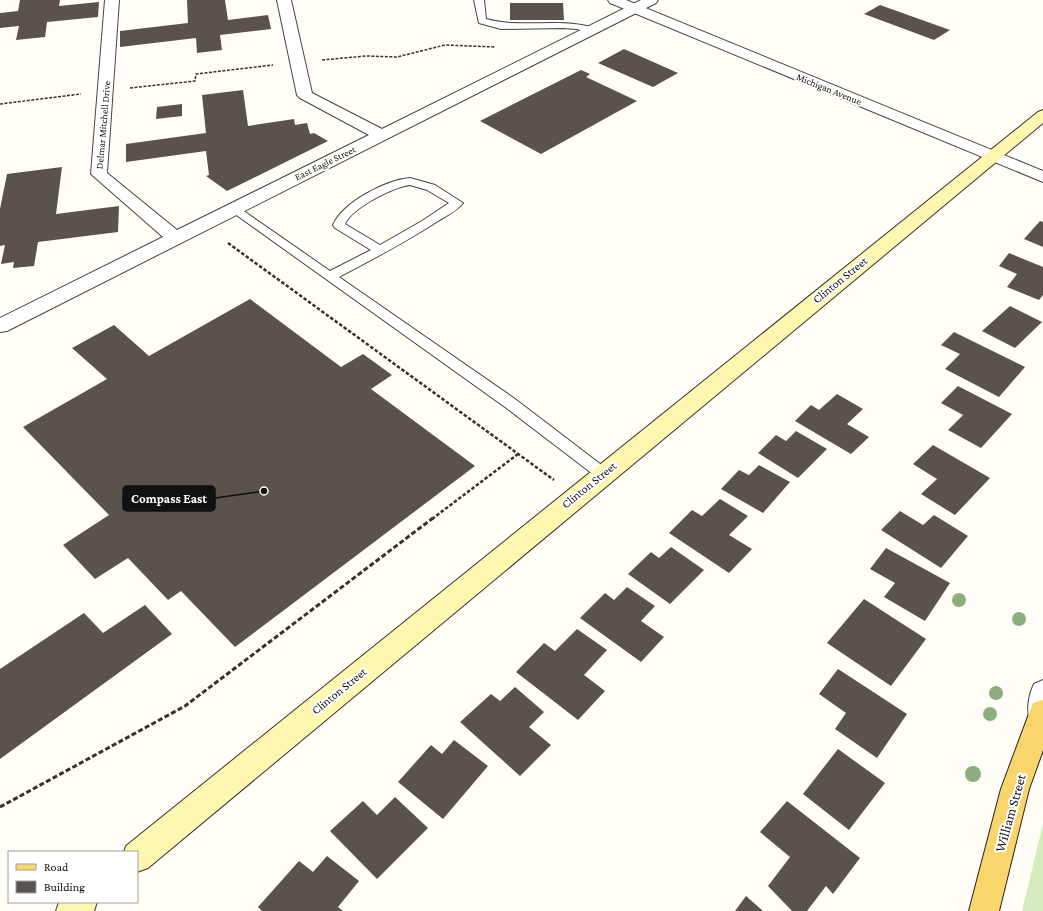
<svg xmlns="http://www.w3.org/2000/svg" width="1043" height="911" font-family="'Crimson Pro',serif">
	<rect width="100%" height="100%" fill="#fffdf5"/>
	<path fill="#d5ebbd" d="M1043,824V911H1022Z"/>
	<g fill="#5a524d">
		<path d="M20,0H60L59,6L99,2L98,17L47,22L45,37L16,40L19,26L0,28V13L18,11Z"/>
		<path d="M187,0H225L228,20L268,15L271,29L220,35L222,50L197,53L196,38L120,47V31L188,23Z"/>
		<path d="M510,3H563L564,20H510Z"/>
		<path d="M880,5L950,30L934,40L864,14Z"/>
		<path d="M624,49L678,73L653,87L598,63Z"/>
		<path d="M581,70L590,74L586,77L637,101L541,154L480,121Z"/>
		<path d="M243,90L248,126L294,119L295,125L307,123L310,134L314,133L328,141L227,191L206,176L209,175L206,151L126,162V144L206,133L202,95Z"/>
		<path d="M182,104V116L156,119L157,107Z"/>
		<path d="M62,167L56,214L119,206L118,232L38,242L34,266L13,268L14,262L1,264L5,245L0,246V209L7,174Z"/>
		<path d="M1040,221L1043,222V247L1024,239Z"/>
		<path d="M1009,253L1043,267V295L1039,300L1007,287L1017,274L999,266Z"/>
		<path d="M250,299L341,367L363,354L392,375L371,389L475,466L235,647L181,591L168,600L128,558L95,579L63,545L109,515L23,427L107,379L72,348L114,325L149,356Z"/>
		<path d="M1010,306L1042,322L1015,348L982,331Z"/>
		<path d="M954,332L1025,367L999,397L945,369L960,354L941,345Z"/>
		<path d="M958,386L1012,414L981,448L948,430L963,415L941,403Z"/>
		<path d="M837,394L863,409L847,424L869,437L851,454L795,421L811,405L819,410Z"/>
		<path d="M796,431L827,449L798,478L758,453L776,435L786,441Z"/>
		<path d="M933,445L990,478L955,515L921,494L937,479L913,464Z"/>
		<path d="M759,465L790,482L763,513L721,489L739,470L749,475Z"/>
		<path d="M720,499L748,516L729,535L752,549L729,573L669,533L692,510L702,516Z"/>
		<path d="M900,511L923,525L934,515L968,536L941,568L881,530Z"/>
		<path d="M671,547L704,570L670,604L628,574L651,552L659,558Z"/>
		<path d="M886,548L950,583L925,621L884,597L895,583L870,569Z"/>
		<path d="M627,587L655,606L641,621L664,637L641,662L580,618L605,593L614,600Z"/>
		<path d="M864,599L926,639L891,686L827,643Z"/>
		<path d="M145,605L172,634L0,759V669L84,613L103,633Z"/>
		<path d="M577,629L607,650L584,675L605,691L578,720L516,672L544,643L555,651Z"/>
		<path d="M838,669L907,714L877,758L835,729L846,713L819,694Z"/>
		<path d="M515,687L544,712L529,727L551,745L520,776L460,722L491,694L500,701Z"/>
		<path d="M454,740L488,766L443,819L398,782L431,745L442,754Z"/>
		<path d="M838,749L885,783L849,830L803,794Z"/>
		<path d="M395,797L428,828L377,879L330,831L363,801L377,815Z"/>
		<path d="M787,801L860,858L833,894L826,886L807,911H792L768,886L790,857L760,832Z"/>
		<path d="M327,856L359,881L338,907L343,911H262L258,907L299,861L313,872Z"/>
		<path d="M746,896L763,911H735Z"/>
	</g>
	<g fill="none" stroke-linecap="round" stroke-linejoin="round">
		<defs>
			<g id="service">
				<path d="M474,0H484L486,19C522,29 559,17 594,28L596,30L591,33L577,29L563,28L501,29L479,23Z"/>
				<path d="M410,178L435,185L463,203C457,211 446,216 438,221C406,242 373,259 339,277L515,399L608,470L611,474L608,478L603,480L598,478L505,407L228,209L230,207H238L330,271L371,250L335,228L333,225C343,202 386,180 410,178ZM410,185L427,190L449,203L422,221L380,245L345,224C352,208 393,187 410,185Z"/>
			</g>
			<g id="minor">
				<path d="M105,0H119L107,173L177,230L369,135L300,98L297,95L277,0H291L312,93L382,129L641,0H658L656,3L7,331L0,332V318L163,237L91,174Z"/>
				<path d="M1043,680V728H1041L1031,725C1026,712 1028,696 1034,684Z"/>
			</g>
			<path id="tertiary" d="M608,0H626L1043,171V182L610,3Z"/>
			<g id="secondary">
				<path d="M1043,110V123L148,868L137,872V852H124L126,846L1038,112Z"/>
				<path d="M59,902H97L94,911H56Z"/>
			</g>
			<path id="primary" d="M1043,700V750L1029,789L999,911H969L1001,789L1033,703Z"/>
		</defs>
		<use href="#service" stroke="#444" stroke-width="2"/>
		<use href="#minor" stroke="#444" stroke-width="2"/>
		<use href="#tertiary" stroke="#444" stroke-width="2"/>
		<use href="#secondary" stroke="#333" stroke-width="2"/>
		<use href="#primary" stroke="#222" stroke-width="2"/>
		<g stroke="#333" stroke-width="1.5" stroke-dasharray="3 1.5" stroke-linecap="butt">
			<path d="M322,60L366,56L397,57L445,45L495,47"/>
			<path d="M130,88L195,81L196,74L273,65"/>
			<path d="M0,104L81,94"/>
		</g>
		<g stroke="#333" stroke-width="2.5" stroke-dasharray="3.5 2" stroke-linecap="butt">
			<path d="M228,243L554,480"/>
			<path d="M432,519L518,454"/>
		</g>
		<path stroke="#333" stroke-width="3" stroke-dasharray="5 2.5" stroke-linecap="butt" d="M0,807L185,706L433,518"/>
		<use href="#service" fill="#fff" fill-rule="evenodd"/>
		<use href="#minor" fill="#fff" fill-rule="evenodd"/>
		<use href="#tertiary" fill="#fff" fill-rule="evenodd"/>
		<use href="#secondary" fill="#fff6b0" fill-rule="evenodd"/>
		<use href="#primary" fill="#f9d66b" fill-rule="evenodd"/>
	</g>
	<g fill="#8dad7f">
		<circle cx="959" cy="600" r="7"/>
		<circle cx="1019" cy="619" r="7"/>
		<circle cx="996" cy="693" r="7"/>
		<circle cx="990" cy="714" r="7"/>
		<circle cx="973" cy="774" r="8"/>
	</g>
	<g text-anchor="middle" dominant-baseline="central" stroke-width="4" stroke-linejoin="round" paint-order="stroke">
		<g font-size="10" fill="#111" stroke="#fff">
			<text transform="translate(829 89) rotate(22)">Michigan Avenue</text>
			<text transform="translate(103 125) rotate(-85)">Delmar Mitchell Drive</text>
			<text transform="translate(325 163) rotate(-26)">East Eagle Street</text>
		</g>
		<g font-size="12" fill="#111" stroke="#fff">
			<text transform="translate(840 280) rotate(-39)">Clinton Street</text>
			<text transform="translate(589 485) rotate(-39)">Clinton Street</text>
			<text transform="translate(339 691) rotate(-39)">Clinton Street</text>
		</g>
		<g font-size="14" fill="#111" stroke="#fff">
			<text transform="translate(1010 813) rotate(-74)">William Street</text>
		</g>
	</g>
	<path fill="none" stroke="#111" stroke-width="1.5" d="M264 491L215 498"/>
	<circle fill="#111" stroke="#fff" stroke-width="1.5" cx="264" cy="491" r="4"/>
	<rect fill="#111" stroke="#111" stroke-width="1.5" x="123" y="486" width="92" height="25" rx="4"/>
	<g font-size="13" text-anchor="middle" font-weight="bold" fill="#fff">
		<text x="169" y="503">Compass East</text>
	</g>
	<rect x="8" y="851" width="130" height="52" fill="#ffffff" stroke="#a0a0a0"/>
	<rect x="16" y="864" width="20" height="6" fill="#f9d66b" stroke="#a0a0a0"/>
	<text x="44" y="871" font-size="12" fill="#111111">Road</text>
	<rect x="16" y="881" width="20" height="12" fill="#5a524d" stroke="#a0a0a0"/>
	<text x="44" y="891" font-size="12" fill="#111111">Building</text>
</svg>
